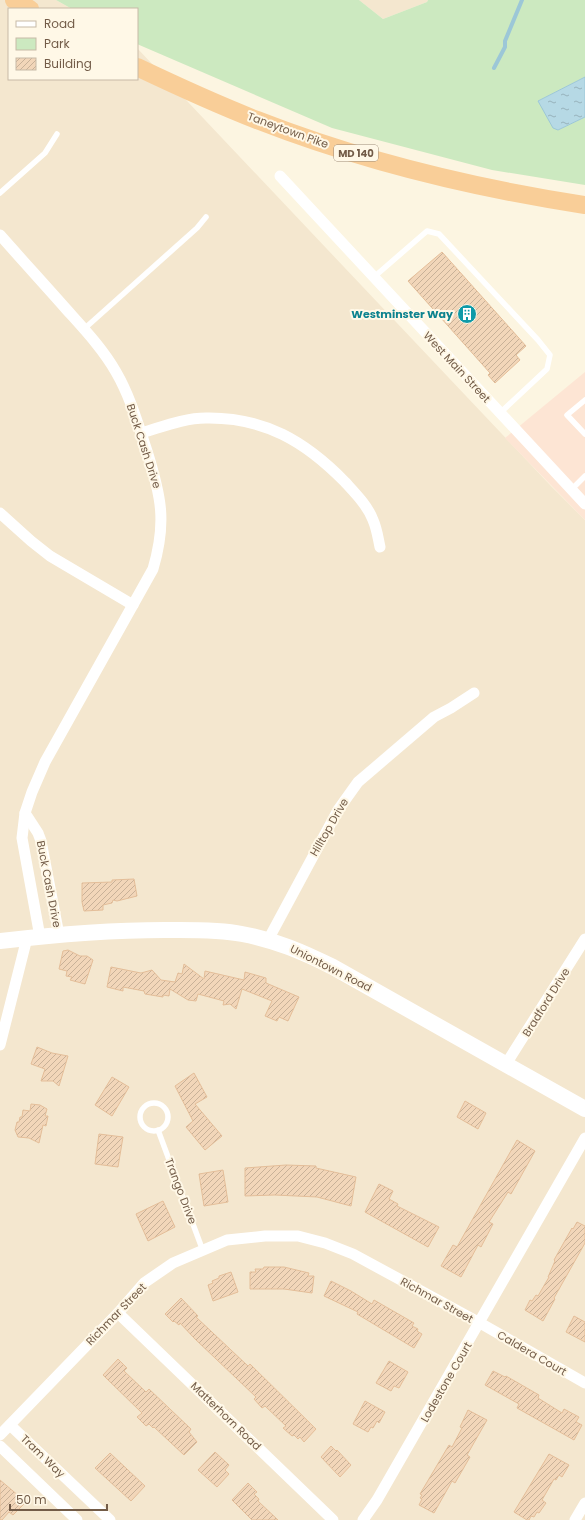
<svg xmlns="http://www.w3.org/2000/svg" width="585" height="1520" font-family="Poppins,sans-serif">
	<defs>
		<pattern id="water-ripples" width="26" height="14" patternUnits="userSpaceOnUse"><rect width="26" height="14" fill="#b6d9e5"/><path d="M2 4q2-2 4 0t4 0M15 11q2-2 4 0t4 0" fill="none" stroke="#98b3bc"/></pattern>
		<pattern id="building-hatch" width="6" height="6" patternUnits="userSpaceOnUse"><rect width="6" height="6" fill="#f2d6b9"/><path d="M-1 1l2-2M0 6l6-6M5 7l2-2" fill="none" stroke="#c8b198"/></pattern>
	</defs>
	<rect width="100%" height="100%" fill="#fcf5e1"/>
	<g fill="#f4e7cf">
		<path d="M0,0H56L72,9H9V79H137V48L551,486L585,520V1520H0Z"/>
		<path d="M359,0H428L427,2L383,19Z"/>
	</g>
	<path fill="#fde5d4" d="M585,372V520L505,438Z"/>
	<path fill="#cce9c0" d="M56,0H359L383,19L427,2L428,0H585V77L538,101L558,130L585,117V185L492,170L332,128L137,44V9H72Z"/>
	<path fill="url(#water-ripples)" stroke="#9cc7d7" d="M585,77V117L558,130L553,128L538,101Z"/>
	<g fill="none" stroke-linecap="round" stroke-linejoin="round">
		<path stroke="#9cc7d7" stroke-width="4" d="M494,68L505,47V41L522,0"/>
	</g>
	<g fill="url(#building-hatch)" stroke="#e4be99">
		<path d="M442,252L526,346L516,355L520,360L495,383L488,375L490,373L408,281Z"/>
		<path d="M134,879L137,896L117,901L113,900L112,903L103,905V910L84,911L82,902V883L112,882V880Z"/>
		<path d="M68,950L80,956H87L93,960L85,984L70,980L72,977L66,976L67,971L59,969L63,951Z"/>
		<path d="M184,964L204,979L205,971L244,980L245,972L266,978V983L299,997L288,1021L279,1017L277,1021L265,1016L272,1001L242,989L236,1009L230,1004L223,1005L224,1001L198,994L196,1001L188,1000L170,989L169,996L163,995V997L145,994L144,991L123,987V991L107,987L111,967L141,973L152,970L161,980L175,982L178,973L182,974Z"/>
		<path d="M37,1047L52,1053L68,1056L59,1086L53,1081H41L45,1069L31,1064Z"/>
		<path d="M194,1073L207,1097L195,1104L222,1136L205,1150L186,1127L193,1121L175,1086Z"/>
		<path d="M112,1077L129,1087L112,1116L95,1105Z"/>
		<path d="M465,1101L486,1113L478,1129L457,1117Z"/>
		<path d="M31,1104L40,1105L47,1109L45,1116H48L46,1126L43,1125L39,1143L29,1138L18,1137L15,1130L17,1122H19L20,1117H22L23,1110L30,1111Z"/>
		<path d="M99,1134L123,1137L118,1167L95,1164Z"/>
		<path d="M517,1140L535,1151L511,1194L508,1192L489,1222L493,1224L481,1247L478,1245L461,1277L441,1266L453,1245L457,1247Z"/>
		<path d="M286,1165L316,1166V1168L356,1177L351,1206L317,1197L275,1195L245,1196V1168Z"/>
		<path d="M223,1170L228,1202L204,1206L199,1174Z"/>
		<path d="M379,1184L393,1191L389,1199L398,1204L397,1206L439,1227L428,1247L365,1212Z"/>
		<path d="M163,1201L175,1227L148,1241L136,1214Z"/>
		<path d="M577,1222L585,1226V1243L554,1298L555,1299L543,1321L525,1310L530,1300L532,1301L536,1295L538,1296L549,1277H548L555,1261L554,1260L572,1228L573,1229Z"/>
		<path d="M264,1267H284L309,1273L308,1276H314L312,1293L284,1289H250V1272H256L255,1269H263Z"/>
		<path d="M231,1272L238,1292L213,1301L208,1285L213,1283L212,1281L219,1278V1276Z"/>
		<path d="M331,1281L351,1291L372,1304L374,1300L414,1323L412,1326L418,1329L417,1331L422,1334L414,1348L357,1314L358,1312L324,1296Z"/>
		<path d="M181,1298L198,1316L196,1317L248,1366L250,1364L316,1429L304,1442L300,1437L298,1439L294,1435L292,1436L283,1428L286,1426L265,1406L262,1408L254,1399L256,1397L195,1339L180,1323L179,1325L174,1321L173,1322L165,1314Z"/>
		<path d="M574,1316L585,1322V1342L566,1332Z"/>
		<path d="M118,1359L127,1368L124,1371L146,1392L149,1389L191,1429L189,1432L197,1442L184,1455L154,1427L153,1428L149,1424L146,1426L137,1417L142,1413L103,1375Z"/>
		<path d="M389,1361L408,1372L399,1388L394,1386L391,1391L376,1383Z"/>
		<path d="M493,1371L505,1377L506,1376L539,1395L538,1398L562,1413L564,1409L579,1417L576,1422L582,1425L574,1440L517,1408L519,1404L485,1385Z"/>
		<path d="M365,1401L385,1412L379,1423L377,1421L373,1428L371,1427L368,1432L353,1424Z"/>
		<path d="M468,1410L487,1420L467,1455L470,1457L455,1483L452,1481L434,1513L419,1505L422,1499L420,1498L422,1495L420,1494L449,1445L452,1447L462,1428L460,1427Z"/>
		<path d="M331,1446L336,1451L337,1450L351,1465L340,1477L321,1457Z"/>
		<path d="M215,1452L229,1465L225,1470L229,1474L217,1487L198,1470Z"/>
		<path d="M110,1453L145,1486L131,1501L95,1468Z"/>
		<path d="M549,1454L569,1465L562,1477L559,1475L556,1480L554,1479L542,1500L546,1503L539,1513L537,1512L534,1517L531,1516L529,1520H527L514,1512Z"/>
		<path d="M0,1480L26,1502L13,1515L9,1512L2,1520H0Z"/>
		<path d="M248,1483L257,1492L254,1494L259,1499L258,1501L278,1520H252L232,1500Z"/>
	</g>
	<g fill="none" stroke-linecap="round" stroke-linejoin="round">
		<g stroke="#fff" stroke-width="5.5">
			<path d="M0,193L45,153L57,134"/>
			<path d="M374,277L427,231L439,234L538,340L550,355L547,369L500,413"/>
			<path d="M84,329L197,228L206,217"/>
			<path d="M585,400L567,415L585,434"/>
			<path d="M571,490L585,476"/>
			<circle cx="154" cy="1117" r="14"/>
			<path d="M158,1130L203,1251"/>
		</g>
		<g stroke="#fff" stroke-width="11">
			<path d="M280,176L585,504"/>
			<path d="M0,235C22,260 45,285 67,310C84,329 103,349 116,372C130,396 138,424 147,451C161,496 167,522 153,569L45,762L32,792L25,813L22,838L40,937"/>
			<path d="M141,433C162,427 184,418 206,418C264,417 305,441 345,482C355,493 368,506 373,520C377,529 378,538 380,547"/>
			<path d="M0,513L31,541L50,556L133,605"/>
			<path d="M25,813L38,833L41,841L59,935"/>
			<path d="M268,940L338,810L358,782L434,717L451,708L474,693"/>
			<path d="M0,1045L27,938"/>
			<path d="M506,1064L585,939"/>
			<path d="M118,1313L333,1520"/>
			<path d="M10,1425L110,1520"/>
			<path d="M0,1435L118,1313L144,1283L173,1263L227,1240L265,1236H298L325,1243L353,1254L480,1323L585,1383"/>
			<path d="M0,1446L77,1520"/>
			<path d="M363,1520L377,1500L585,1138"/>
			<path d="M575,1520L585,1503"/>
		</g>
		<path stroke="#fff" stroke-width="16" d="M0,941C59,934 119,929 179,930C199,930 222,930 242,934C275,940 303,952 333,967L585,1109"/>
		<g stroke="#f9ce98" stroke-width="18">
			<path d="M14,0L30,9"/>
			<path d="M137,67C177,86 216,104 257,120C362,161 473,188 585,205"/>
		</g>
	</g>
	<defs>
		<symbol id="building-disc" viewBox="-11 -11 22 22"><circle r="9.5" fill="#0f9aa8" stroke="#fff8e7"/><path d="M-4-6H4V6H1V3H-1V6H-4ZM-2.5-4.3h1.7v1.8h-1.7ZM.8-4.3h1.7v1.8H.8ZM-2.5-1h1.7V.8h-1.7ZM.8-1h1.7V.8H.8Z" fill="#fff"/></symbol>
	</defs>
	<g fill-rule="evenodd">
		<use href="#building-disc" x="456" y="303" width="22" height="22"/>
	</g>
	<g text-anchor="middle" dominant-baseline="central" stroke-width="4" stroke-linejoin="round" paint-order="stroke">
		<rect fill="#fff8e7" stroke="#9d8b78" stroke-width="1" x="334" y="145" width="44" height="16" rx="3"/>
		<g font-size="10" font-weight="bold" fill="#735c48">
			<text x="356" y="153">MD 140</text>
		</g>
		<g font-size="11" fill="#735c48" stroke="#fff8e7">
			<text transform="translate(288 130) rotate(20)">Taneytown Pike</text>
			<text transform="translate(457 367) rotate(47)">West Main Street</text>
			<text transform="translate(144 446) rotate(72)">Buck Cash Drive</text>
			<text transform="translate(329 827) rotate(-60)">Hilltop Drive</text>
			<text transform="translate(49 884) rotate(79)">Buck Cash Drive</text>
			<text transform="translate(331 968) rotate(27)">Uniontown Road</text>
			<text transform="translate(546 1002) rotate(-58)">Bradford Drive</text>
			<text transform="translate(181 1191) rotate(69)">Trango Drive</text>
			<text transform="translate(437 1300) rotate(29)">Richmar Street</text>
			<text transform="translate(116 1314) rotate(-46)">Richmar Street</text>
			<text transform="translate(532 1353) rotate(30)">Caldera Court</text>
			<text transform="translate(446 1382) rotate(-60)">Lodestone Court</text>
			<text transform="translate(226 1416) rotate(44)">Matterhorn Road</text>
			<text transform="translate(43 1456) rotate(44)">Tram Way</text>
		</g>
		<g font-size="11" font-weight="bold" fill="#0d838f" stroke="#fff8e7" text-anchor="end">
			<text x="453" y="314">Westminster Way</text>
		</g>
	</g>
	<rect x="8" y="8" width="130" height="72" fill="#fff8e7" stroke="#c7baa7"/>
	<rect x="16" y="21" width="20" height="6" fill="#ffffff" stroke="#c7baa7"/>
	<text x="44" y="28" font-size="12" fill="#735c48">Road</text>
	<rect x="16" y="38" width="20" height="12" fill="#cce9c0" stroke="#c7baa7"/>
	<text x="44" y="48" font-size="12" fill="#735c48">Park</text>
	<rect x="16" y="58" width="20" height="12" fill="url(#building-hatch)" stroke="#c7baa7"/>
	<text x="44" y="68" font-size="12" fill="#735c48">Building</text>
	<path d="M10 1504v6h97v-6" fill="none" stroke="#735c48" stroke-width="2"/>
	<text x="16" y="1504" font-size="12" fill="#735c48" stroke="#fff8e7" stroke-width="3" paint-order="stroke">50 m</text>
</svg>
